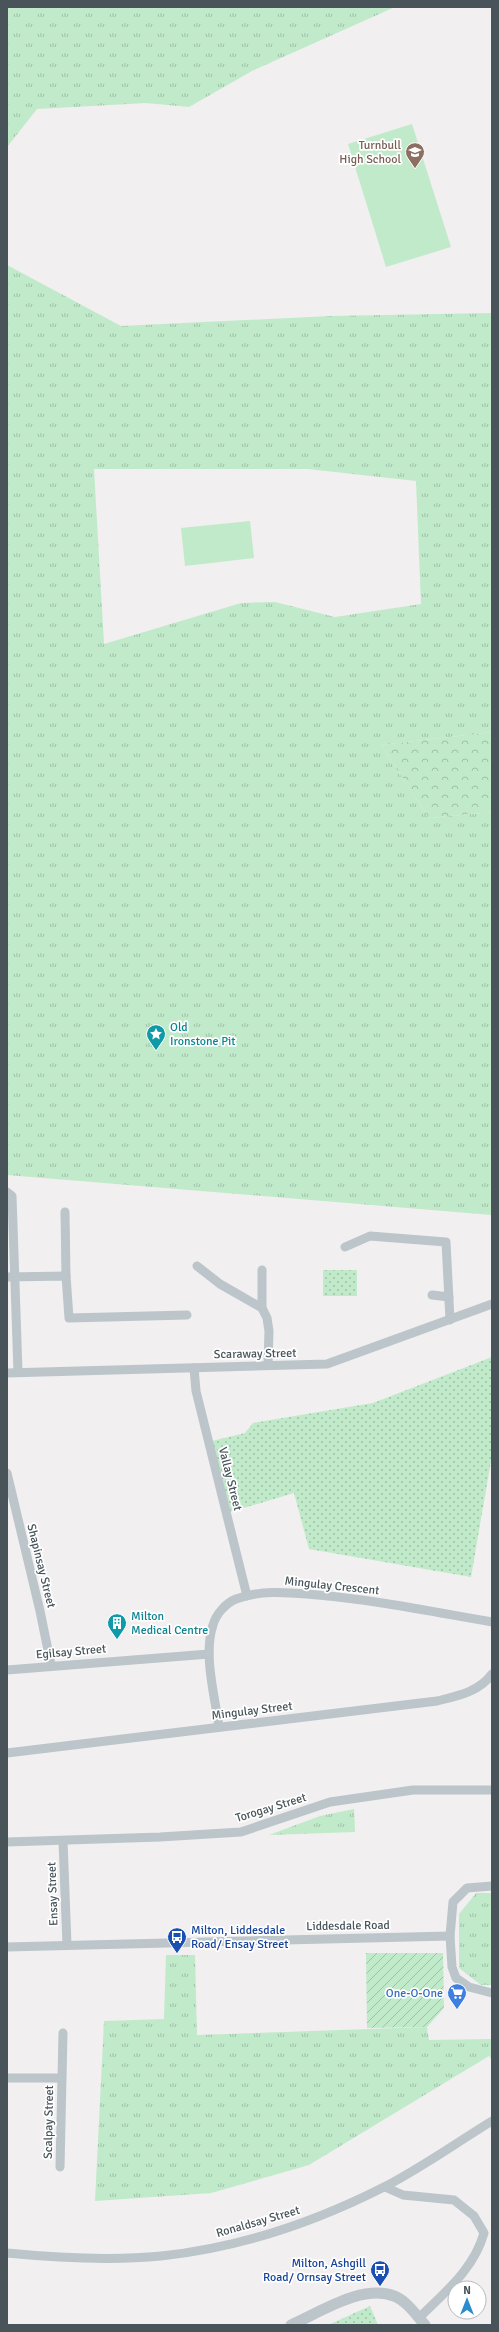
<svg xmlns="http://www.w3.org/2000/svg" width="499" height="2332" font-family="Signika,sans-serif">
	<defs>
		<pattern id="grass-tufts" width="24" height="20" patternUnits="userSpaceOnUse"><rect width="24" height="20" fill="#c1eacb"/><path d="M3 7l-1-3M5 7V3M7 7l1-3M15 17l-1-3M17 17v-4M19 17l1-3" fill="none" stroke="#9fc0a8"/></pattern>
		<pattern id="forest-crowns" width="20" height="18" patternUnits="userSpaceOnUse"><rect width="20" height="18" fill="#c1eacb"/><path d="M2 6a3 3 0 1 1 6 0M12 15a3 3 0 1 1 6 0" fill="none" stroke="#9fc0a8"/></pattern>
		<pattern id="park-dots" width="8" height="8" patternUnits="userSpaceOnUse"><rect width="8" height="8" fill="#c1eacb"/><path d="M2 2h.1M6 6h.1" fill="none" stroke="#9fc0a8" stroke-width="1.8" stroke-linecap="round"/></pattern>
		<pattern id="garden-furrows" width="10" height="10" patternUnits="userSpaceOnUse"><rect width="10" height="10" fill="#c1eacb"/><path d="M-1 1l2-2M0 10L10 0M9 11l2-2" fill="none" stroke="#9fc0a8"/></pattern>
	</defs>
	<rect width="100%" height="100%" fill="#f1efef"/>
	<g fill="url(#grass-tufts)" fill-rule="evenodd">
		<path d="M7,7H395L252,71L189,107L146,103L37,109L7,147Z"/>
		<path d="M7,265L121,326L331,316L492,313V732L381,745L429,818L492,812V1215L7,1175ZM94,469H308L416,481L421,604L335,617L275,602L241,603L104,644Z"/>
		<path d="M354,1809L355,1832L269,1835L320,1816Z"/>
		<path d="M476,1893H492V1985H481L459,1968V1914Z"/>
		<path d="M166,1955H195L197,2035L427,2027L429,2040L492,2039V2060L489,2056L309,2165L211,2193L95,2201L104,2021L164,2019Z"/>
	</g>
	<path fill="url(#forest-crowns)" d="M492,732V812L429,818L381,745Z"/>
	<g fill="url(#park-dots)">
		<rect x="323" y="1270" width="34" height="26"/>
		<path d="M492,1357V1455L471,1577L309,1549L294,1493L230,1512L212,1441L245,1433L253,1423L373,1403Z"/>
		<path d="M370,2306L378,2325H328Z"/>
	</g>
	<path fill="url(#garden-furrows)" d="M366,1953H443L444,2008L427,2027L367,2028Z"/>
	<g fill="#c1eacb">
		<path d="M412,124L451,247L386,267L348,144Z"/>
		<path d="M250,521L254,558L185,566L181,528Z"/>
	</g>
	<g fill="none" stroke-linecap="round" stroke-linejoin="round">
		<g stroke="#bbc5ca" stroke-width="9">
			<path d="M7,1192L12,1196L18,1372"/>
			<path d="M65,1212L66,1276"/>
			<path d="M345,1247L370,1236L446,1242L450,1320"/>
			<path d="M197,1266L220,1284L262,1308L267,1318L269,1331L268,1365"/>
			<path d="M262,1270V1308"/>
			<path d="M7,1277L66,1276L69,1318L187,1315"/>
			<path d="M432,1295L449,1297"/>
			<path d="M194,1368L196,1391L247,1596"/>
			<path d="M7,1373L327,1364L492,1304"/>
			<path d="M7,1473L40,1611L51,1665"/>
			<path d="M7,1670L209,1654"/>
			<path d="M219,1727C215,1697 203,1654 213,1625C216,1614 226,1603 236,1599C262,1589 292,1593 318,1595C376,1600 434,1612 492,1622"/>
			<path d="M7,1753L437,1701C457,1696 479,1692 492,1674"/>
			<path d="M63,1841L67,1945"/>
			<path d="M7,1842L160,1837L241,1832L330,1802L413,1790H492"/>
			<path d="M492,1886L467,1888L453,1902L450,1936L452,1967L456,1978L469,1987L492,1993"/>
			<path d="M7,1947L450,1936"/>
			<path d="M7,2078H61"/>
			<path d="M60,2167L63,2033"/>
			<path d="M385,2187L403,2195L454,2200L474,2216L484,2233C474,2269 445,2292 419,2318"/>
			<path d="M7,2253C58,2258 110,2261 161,2256C238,2248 315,2222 384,2187C421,2168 456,2143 492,2121"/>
		</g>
		<path stroke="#bbc5ca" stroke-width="11" d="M291,2325C321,2312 362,2284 394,2296C407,2301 416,2315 425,2325"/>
	</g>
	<defs>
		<symbol id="school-pin" viewBox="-11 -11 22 30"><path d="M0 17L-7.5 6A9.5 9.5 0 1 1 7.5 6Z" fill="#8d6e63" stroke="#fff"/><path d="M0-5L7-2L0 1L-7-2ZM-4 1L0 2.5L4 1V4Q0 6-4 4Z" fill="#fff"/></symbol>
		<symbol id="sight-pin" viewBox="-11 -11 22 30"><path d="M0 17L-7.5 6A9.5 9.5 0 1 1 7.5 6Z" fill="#0f9aa8" stroke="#fff"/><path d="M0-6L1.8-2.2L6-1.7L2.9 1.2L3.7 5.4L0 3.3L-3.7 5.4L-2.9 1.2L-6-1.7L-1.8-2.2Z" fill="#fff"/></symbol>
		<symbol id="building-pin" viewBox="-11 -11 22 30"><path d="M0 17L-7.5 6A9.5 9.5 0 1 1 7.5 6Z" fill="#0f9aa8" stroke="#fff"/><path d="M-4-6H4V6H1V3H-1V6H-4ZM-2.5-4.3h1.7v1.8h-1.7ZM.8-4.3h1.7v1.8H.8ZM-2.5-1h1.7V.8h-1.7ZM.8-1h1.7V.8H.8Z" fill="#fff"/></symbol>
		<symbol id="bus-pin" viewBox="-11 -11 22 30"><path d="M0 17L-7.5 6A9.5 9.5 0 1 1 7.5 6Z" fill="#1a4fb4" stroke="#fff"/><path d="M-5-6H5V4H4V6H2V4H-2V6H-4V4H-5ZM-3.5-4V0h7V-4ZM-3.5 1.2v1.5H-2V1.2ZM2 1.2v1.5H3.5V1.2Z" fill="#fff"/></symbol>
		<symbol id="supermarket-pin" viewBox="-11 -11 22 30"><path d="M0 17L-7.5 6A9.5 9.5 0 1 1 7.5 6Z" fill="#3f7fe0" stroke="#fff"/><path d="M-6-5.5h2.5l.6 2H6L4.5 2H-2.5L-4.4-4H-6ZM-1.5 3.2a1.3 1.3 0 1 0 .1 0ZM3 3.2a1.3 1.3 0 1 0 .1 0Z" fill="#fff"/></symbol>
	</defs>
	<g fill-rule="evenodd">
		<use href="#school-pin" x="404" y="141" width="22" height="30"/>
		<use href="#sight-pin" x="145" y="1023" width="22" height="30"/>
		<use href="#building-pin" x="106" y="1612" width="22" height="30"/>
		<use href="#bus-pin" x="166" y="1926" width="22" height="30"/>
		<use href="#supermarket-pin" x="446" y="1982" width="22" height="30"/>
		<use href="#bus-pin" x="369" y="2259" width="22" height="30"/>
	</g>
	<g text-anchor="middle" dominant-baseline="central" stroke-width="3.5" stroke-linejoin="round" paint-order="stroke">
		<g font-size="12" fill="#785e54" stroke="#fff" text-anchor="end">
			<text x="401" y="145">Turnbull<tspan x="401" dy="14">High School</tspan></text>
		</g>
		<g font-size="12" fill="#0d838f" stroke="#fff" text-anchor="start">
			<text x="170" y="1027">Old<tspan x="170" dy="14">Ironstone Pit</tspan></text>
			<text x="131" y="1616">Milton<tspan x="131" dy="14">Medical Centre</tspan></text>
		</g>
		<g font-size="12" fill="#48545a" stroke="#fff">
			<text transform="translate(255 1354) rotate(-1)">Scaraway Street</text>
			<text transform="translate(230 1479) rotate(76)">Vallay Street</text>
			<text transform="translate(41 1566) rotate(76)">Shapinsay Street</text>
			<text transform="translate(332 1586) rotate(6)">Mingulay Crescent</text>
			<text transform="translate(71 1652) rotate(-5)">Egilsay Street</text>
			<text transform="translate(252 1711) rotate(-7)">Mingulay Street</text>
			<text transform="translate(271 1808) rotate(-17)">Torogay Street</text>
			<text transform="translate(53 1894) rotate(-92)">Ensay Street</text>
			<text transform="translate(348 1926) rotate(-1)">Liddesdale Road</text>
			<text transform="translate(49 2122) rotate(-89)">Scalpay Street</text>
			<text transform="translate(258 2222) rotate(-16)">Ronaldsay Street</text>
		</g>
		<g font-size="12" fill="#164399" stroke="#fff" text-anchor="start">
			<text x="191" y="1930">Milton, Liddesdale<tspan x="191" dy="14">Road/ Ensay Street</tspan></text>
			<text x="366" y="2263" text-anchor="end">Milton, Ashgill<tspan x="366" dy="14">Road/ Ornsay Street</tspan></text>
		</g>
		<g font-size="12" fill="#366cbe" stroke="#fff" text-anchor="end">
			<text x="443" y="1993">One-O-One</text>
		</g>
	</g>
	<rect width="499" height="2332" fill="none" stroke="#48545a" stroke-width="16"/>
	<g transform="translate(467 2300)"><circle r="19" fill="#ffffff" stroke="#b6bbbd"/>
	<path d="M0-3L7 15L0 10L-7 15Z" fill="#2b8bcf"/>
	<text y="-6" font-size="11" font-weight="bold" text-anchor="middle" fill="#48545a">N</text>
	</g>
</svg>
